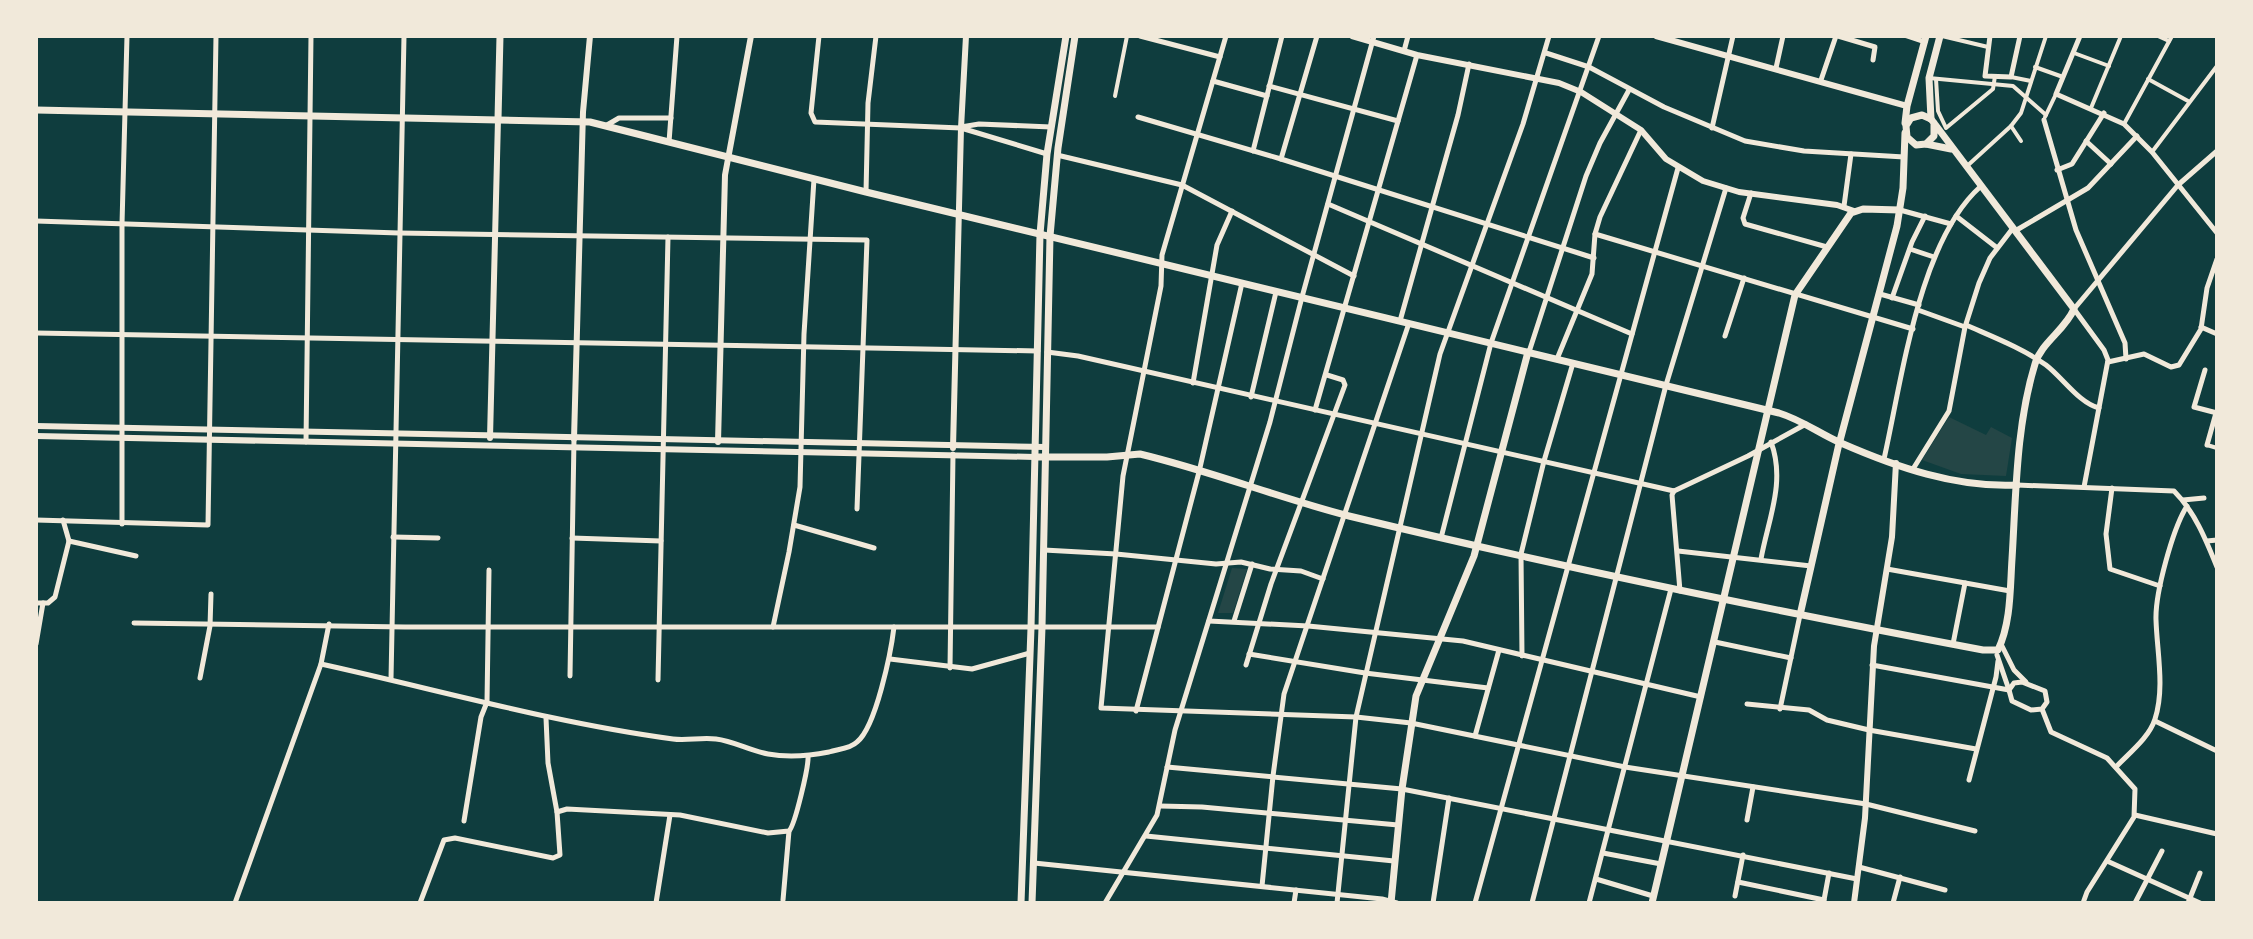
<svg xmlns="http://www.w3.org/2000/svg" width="2253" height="939" font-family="'Source Serif 4',serif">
	<rect width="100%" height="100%" fill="#0f3d3e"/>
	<g fill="#244646">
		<path d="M1949,417L1986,435L1991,427L2012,438L2006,476L1961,474L1922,460Z"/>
		<path d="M1232,568L1247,569L1233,613H1218Z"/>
	</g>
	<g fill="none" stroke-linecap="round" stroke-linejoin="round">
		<g stroke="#f1e9da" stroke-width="4">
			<path d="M1942,36L1988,47"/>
			<path d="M2158,36L2169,41"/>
			<path d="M2074,53L2109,66"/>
			<path d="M2035,67L2063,77"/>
			<path d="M2011,77L2031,81"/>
			<path d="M1929,78L2013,86L2046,115"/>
			<path d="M1936,79L1938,111L1946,128L1993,89L1995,76"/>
			<path d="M2148,79L2188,101"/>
			<path d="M1115,96L1127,36"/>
			<path d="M2091,108L2121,36"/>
			<path d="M2045,117L2056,94"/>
			<path d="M2124,124L2172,36"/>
			<path d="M2011,126L2021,141"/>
			<path d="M2152,152L2217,66"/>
			<path d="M1966,167L2011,126L2021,113L2046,36"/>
			<path d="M2207,445L2217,448"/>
		</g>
		<g stroke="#f1e9da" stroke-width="5">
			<path d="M819,36L811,113L815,122L961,128L1047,154"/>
			<path d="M1140,36L1220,57"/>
			<path d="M1226,36L1162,255L1161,286L1123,476L1101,708L1356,717L1411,723L1625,767L1866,804L1975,831"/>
			<path d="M1838,36L1875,47L1873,60"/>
			<path d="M1907,36L1925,42"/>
			<path d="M1990,36L1985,76L2011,77L2020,36"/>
			<path d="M2080,36L2056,94L2124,124L2152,152L2217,233"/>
			<path d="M1404,51L1408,36"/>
			<path d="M1546,53L1589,67L1664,107L1745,141L1804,151L1904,157"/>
			<path d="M1776,68L1783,36"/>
			<path d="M1821,80L1836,36"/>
			<path d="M1213,81L1267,96"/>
			<path d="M1269,86L1398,121"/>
			<path d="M1138,117L1281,159L1594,258"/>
			<path d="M2044,120L2076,230L2125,343L2126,359"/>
			<path d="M607,125L619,118H671"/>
			<path d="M961,127L979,124L1051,127"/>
			<path d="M1712,128L1733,36"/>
			<path d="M2086,141L2111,164"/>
			<path d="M669,142L677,36"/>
			<path d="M1253,151L1282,36"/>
			<path d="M1057,155L1182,185L1354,276"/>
			<path d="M1281,159L1317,36"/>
			<path d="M2057,170L2072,164L2104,113"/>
			<path d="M866,192L868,103L876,36"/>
			<path d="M1751,193L1743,218L1745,224L1827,247"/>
			<path d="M1328,204L1632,334"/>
			<path d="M1844,206L1851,154"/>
			<path d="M1900,210L1951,224"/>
			<path d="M1956,216L1996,247"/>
			<path d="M36,221L399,233L867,240L857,509"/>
			<path d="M2015,231L2088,188L2137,136"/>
			<path d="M1595,234L1913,329"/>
			<path d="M1910,249L1934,257"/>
			<path d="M1880,294L1919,305"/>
			<path d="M1892,298L1912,242L1925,216"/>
			<path d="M1918,310L1965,327"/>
			<path d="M1400,321L1458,115L1469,64"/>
			<path d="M1966,325C1993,337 2022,348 2046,365C2063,378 2079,403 2099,408"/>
			<path d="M2201,327L2217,334"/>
			<path d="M36,333L1038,351"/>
			<path d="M1725,336L1744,278"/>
			<path d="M1047,352L1078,356L1674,491"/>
			<path d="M1529,352L1586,176L1600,143L1629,90"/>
			<path d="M1557,359L1592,274L1595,234L1600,217L1641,130"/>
			<path d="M2108,362L2144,354L2171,367L2179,365L2201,329L2207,288L2217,259"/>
			<path d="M2205,370L2194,407L2217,413"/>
			<path d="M1193,383L1217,245L1232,211"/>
			<path d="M1251,397L1276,292"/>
			<path d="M1315,410L1417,55"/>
			<path d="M306,442L311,36"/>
			<path d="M2207,445L2216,413"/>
			<path d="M1884,459C1902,379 1919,242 1980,187"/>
			<path d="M1913,469L1949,411L1965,327L1979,283L1990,258L2013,228"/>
			<path d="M2017,485L2174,491C2195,512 2206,540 2217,567"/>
			<path d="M2084,487L2108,360L2104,350L2074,309L2178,185L2217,151"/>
			<path d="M2112,488L2106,534L2110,569L2160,586"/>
			<path d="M1674,491L1748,456L1806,424"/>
			<path d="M1674,491L1672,495L1680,591"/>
			<path d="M2183,500L2204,498"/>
			<path d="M36,520L208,525L216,36"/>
			<path d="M122,524V224L127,36"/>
			<path d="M794,525L874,548"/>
			<path d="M393,537L438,538"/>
			<path d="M572,538L661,541"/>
			<path d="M1441,538L1491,343L1599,36"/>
			<path d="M69,541L136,556"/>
			<path d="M2207,541L2217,540"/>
			<path d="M1044,550L1116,554L1216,564L1241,562L1270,569L1301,571L1323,579"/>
			<path d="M1678,551L1811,566"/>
			<path d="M1761,559C1768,520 1786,482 1771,442"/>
			<path d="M1887,569L2010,591"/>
			<path d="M36,603H48L55,597L69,541L63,520"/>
			<path d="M1209,621L1308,626L1463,641L1701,697"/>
			<path d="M1234,621L1252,564"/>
			<path d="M134,623L405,627H1158"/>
			<path d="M773,627L789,552L800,487L804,334L814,179"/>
			<path d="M1715,642L1791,658"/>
			<path d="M36,644L43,603"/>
			<path d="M1953,644L1965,583"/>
			<path d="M2001,644L2014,670L2026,682"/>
			<path d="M1249,654L1365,673L1488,688"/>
			<path d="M1522,656L1521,554L1544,461L1573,363"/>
			<path d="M890,659L972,669L1030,653"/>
			<path d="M321,664C439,690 554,723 673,739C687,741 701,737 716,739C734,741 750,751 768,754C789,758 809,756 829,752C838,749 850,749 857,742C876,727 891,652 894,627"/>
			<path d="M1246,665L1271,584L1345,385L1343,380L1327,375"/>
			<path d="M1872,665L2009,690L1997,655"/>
			<path d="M950,668L953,454"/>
			<path d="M570,676L574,439"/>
			<path d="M200,678L210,626L211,594"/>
			<path d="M391,679L404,36"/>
			<path d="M658,680L668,237"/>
			<path d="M2022,682L2045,691L2047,702L2042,709L2031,710L2012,701L2009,690L2014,683Z"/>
			<path d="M1747,704L1809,710L1827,720L1869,730L1976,749"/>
			<path d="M1780,709L1800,615"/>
			<path d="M2042,709L2051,732L2107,758L2135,789L2134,817L2087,892L2083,903"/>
			<path d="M1136,711L1199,472L1242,283"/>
			<path d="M2155,721L2217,751"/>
			<path d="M1475,736L1499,650"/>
			<path d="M1167,767L1402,789L1857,879"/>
			<path d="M2116,767C2129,753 2149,738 2155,719C2165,688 2157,652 2156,620C2155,593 2173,528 2187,506"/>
			<path d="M1969,780L1996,677L1998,661"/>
			<path d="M1160,806L1202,807L1398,825"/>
			<path d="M557,812L567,809L680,815L768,833L789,831C795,825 809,766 808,756"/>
			<path d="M2135,815L2217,834"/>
			<path d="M1747,820L1753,787"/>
			<path d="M464,821L481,717L487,702L489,570"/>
			<path d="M1146,836L1394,861"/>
			<path d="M1603,853L1661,864"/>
			<path d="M2107,861L2200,903"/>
			<path d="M1034,863L1382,899L1397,903"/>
			<path d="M1859,867L1945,890"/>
			<path d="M1596,879L1653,896"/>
			<path d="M1738,882L1824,900"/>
			<path d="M1262,886L1273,776L1284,694L1409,323"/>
			<path d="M1735,896L1743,855"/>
			<path d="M783,900L789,831"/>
			<path d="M1824,900L1829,873"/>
			<path d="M235,903L321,664L329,624"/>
			<path d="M420,903L444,840L455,838L553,858L560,855L557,812L548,763L546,718"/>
			<path d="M656,903L670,815"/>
			<path d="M1105,903L1157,815L1175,730L1270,422L1302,297L1374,36"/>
			<path d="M1294,903L1296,890"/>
			<path d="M1337,903L1356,717L1440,354L1523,124L1549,36"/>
			<path d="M1433,903L1449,798"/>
			<path d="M1475,903L1678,168"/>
			<path d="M1532,903L1666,385L1726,188"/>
			<path d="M1589,903L1671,589"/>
			<path d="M1893,903L1900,877"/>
			<path d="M2135,903L2162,851"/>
			<path d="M2188,903L2200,873"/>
		</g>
		<g stroke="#f1e9da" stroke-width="6">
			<path d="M1352,36L1417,55L1559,83L1581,92L1641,130L1666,159L1703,181L1739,192L1837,205L1854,211"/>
			<path d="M1656,36L1907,106"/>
			<path d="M36,426L1045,447"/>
			<path d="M36,436L1035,457"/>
			<path d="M490,438L498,119"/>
			<path d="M574,439L583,112L590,36"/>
			<path d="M718,442L725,175L751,36"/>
			<path d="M953,448L961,128L966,36"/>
			<path d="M1854,903L1865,818L1874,646L1892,537L1896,463"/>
		</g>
		<g stroke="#f1e9da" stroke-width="7">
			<path d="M36,110L590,122L866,192L1779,413C1802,420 1820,434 1841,443C1896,467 1956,488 2017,485"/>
			<path d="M498,119L500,36"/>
			<path d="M1931,119L1929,78L1940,36"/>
			<path d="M1905,123L1907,106L1926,36"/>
			<path d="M1926,144L1951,149"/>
			<path d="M1035,457H1107L1140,454C1211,471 1279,498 1349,516C1559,567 1771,610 1983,650H1998C2011,623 2010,589 2012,559C2016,495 2016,426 2035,364C2041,343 2065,330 2074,309L1931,119L1922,115L1911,118L1906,126L1907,137L1916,145L1926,144L1934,136V123"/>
			<path d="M1800,615L1838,448L1897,226L1903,188L1905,133"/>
			<path d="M1021,903L1031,628L1040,234L1047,154L1066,36"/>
			<path d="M1032,903L1042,627L1050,236L1058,148L1075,36"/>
			<path d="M1391,903L1402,789L1416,696L1474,556L1528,352"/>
			<path d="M1652,903L1795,295L1851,213L1863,209L1900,210"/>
		</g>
	</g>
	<rect width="2253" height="939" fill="none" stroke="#f1e9da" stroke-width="76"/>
</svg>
